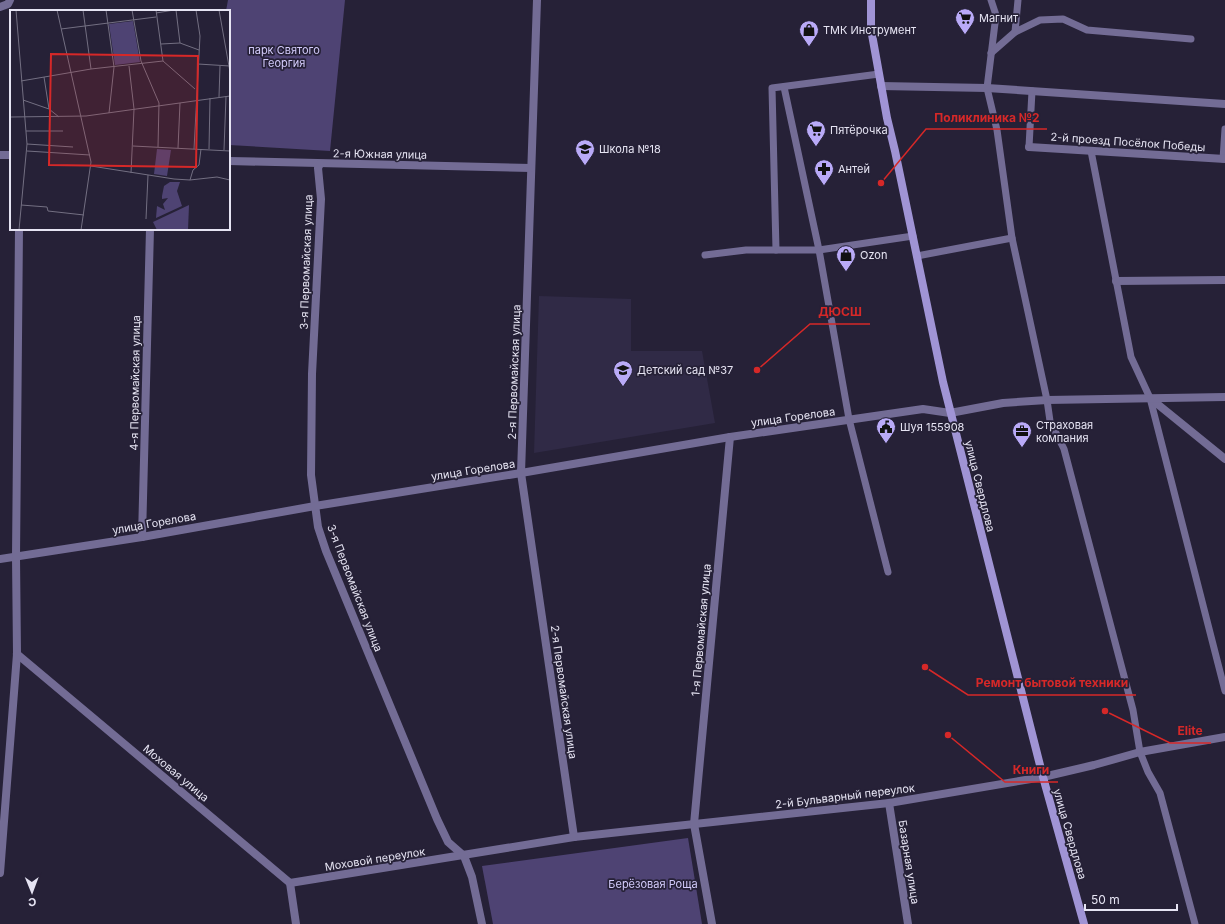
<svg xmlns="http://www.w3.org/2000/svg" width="1225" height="924" font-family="Inter,sans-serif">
	<rect width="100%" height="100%" fill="#262137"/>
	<path fill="#302a46" d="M539,296L631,299V351H702L715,423L534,453Z"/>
	<g fill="#4e4373">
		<path d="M228,0H345L330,151L229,145V11H226Z"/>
		<path d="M688,838L702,924H493L482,866Z"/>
	</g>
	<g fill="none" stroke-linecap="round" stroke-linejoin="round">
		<g stroke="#736c95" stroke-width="7">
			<path d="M991,0L996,15L987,88L997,130L1012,238L1047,400L1050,421L1064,449L1133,710L1140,752L1148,772L1160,793L1195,924"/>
			<path d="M1015,32L1040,20L1063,19L1087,30L1191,39"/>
			<path d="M991,53L1015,32L1018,0"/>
			<path d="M784,87L819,250L849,419L888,572"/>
			<path d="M1029,147L1032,91"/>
			<path d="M1091,151L1131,357L1150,398L1225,691"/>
			<path d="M1223,159L1225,129"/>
			<path d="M776,250L772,88L879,74"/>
			<path d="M705,255L746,250H819L913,236"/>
			<path d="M917,256L1012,238"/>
		</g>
		<g stroke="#736c95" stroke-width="8">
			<path d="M537,0L521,473L574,837"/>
			<path d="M0,7L8,4L10,0"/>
			<path d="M881,86L987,88L1225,104"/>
			<path d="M1029,147L1225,159"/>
			<path d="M0,155H11"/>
			<path d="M229,161L531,168"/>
			<path d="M320,164L318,168L321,199L312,374L311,475L318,527L326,551L437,819L448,842L464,856L472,877L482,924"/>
			<path d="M1116,281L1225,280"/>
			<path d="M1150,398L1225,459"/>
			<path d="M142,537L150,229"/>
			<path d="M0,559L142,537L315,506L521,473L730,437L923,409L950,413L1003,403L1047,400L1225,397"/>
			<path d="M17,654L290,883L296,924"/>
			<path d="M889,803L908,924"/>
			<path d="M0,873L17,654L16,557L19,229"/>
			<path d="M290,883L574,837L889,803L1043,777L1094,765L1140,752L1225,737"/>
			<path d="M712,924L694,824L730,437"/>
		</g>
		<path stroke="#a094d5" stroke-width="8" d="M871,0V29L887,118L895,151L943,382L1043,777L1084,924"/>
	</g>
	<defs>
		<symbol id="supermarket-pin" viewBox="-11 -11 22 30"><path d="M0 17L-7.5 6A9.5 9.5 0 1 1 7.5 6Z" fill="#b9aaf7" stroke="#262137"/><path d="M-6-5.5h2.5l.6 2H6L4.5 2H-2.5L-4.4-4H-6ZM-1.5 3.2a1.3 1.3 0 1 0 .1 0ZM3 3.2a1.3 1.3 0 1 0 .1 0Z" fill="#111"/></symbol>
		<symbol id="shop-pin" viewBox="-11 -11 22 30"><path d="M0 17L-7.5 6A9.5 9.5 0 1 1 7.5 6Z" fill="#b9aaf7" stroke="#262137"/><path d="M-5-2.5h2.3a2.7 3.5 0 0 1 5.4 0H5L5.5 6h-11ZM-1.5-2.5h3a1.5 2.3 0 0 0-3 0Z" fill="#111"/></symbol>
		<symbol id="school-pin" viewBox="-11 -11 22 30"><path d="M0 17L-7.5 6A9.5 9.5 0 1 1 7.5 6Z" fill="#b9aaf7" stroke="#262137"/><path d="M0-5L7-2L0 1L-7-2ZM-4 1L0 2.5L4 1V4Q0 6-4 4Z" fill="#111"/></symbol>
		<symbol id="pharmacy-pin" viewBox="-11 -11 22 30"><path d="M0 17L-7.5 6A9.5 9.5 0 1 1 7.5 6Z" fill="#b9aaf7" stroke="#262137"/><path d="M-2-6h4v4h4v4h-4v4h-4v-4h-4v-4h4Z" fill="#111"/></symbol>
		<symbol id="civic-pin" viewBox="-11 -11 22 30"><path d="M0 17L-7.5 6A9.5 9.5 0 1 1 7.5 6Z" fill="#b9aaf7" stroke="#262137"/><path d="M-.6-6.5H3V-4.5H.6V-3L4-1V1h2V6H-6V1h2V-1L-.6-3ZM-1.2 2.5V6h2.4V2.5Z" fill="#111"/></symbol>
		<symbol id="office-pin" viewBox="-11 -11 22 30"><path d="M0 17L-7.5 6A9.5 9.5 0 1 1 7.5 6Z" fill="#b9aaf7" stroke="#262137"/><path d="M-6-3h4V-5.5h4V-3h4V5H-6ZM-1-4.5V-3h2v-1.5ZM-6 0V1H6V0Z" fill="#111"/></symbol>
	</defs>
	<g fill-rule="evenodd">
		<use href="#supermarket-pin" x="954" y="7" width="22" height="30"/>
		<use href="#shop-pin" x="798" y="19" width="22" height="30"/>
		<use href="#supermarket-pin" x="805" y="119" width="22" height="30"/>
		<use href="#school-pin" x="574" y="138" width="22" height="30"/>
		<use href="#pharmacy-pin" x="813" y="158" width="22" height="30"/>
		<use href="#shop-pin" x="835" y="244" width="22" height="30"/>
		<use href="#school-pin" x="612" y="359" width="22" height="30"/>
		<use href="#civic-pin" x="875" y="416" width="22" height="30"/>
		<use href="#office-pin" x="1011" y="420" width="22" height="30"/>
	</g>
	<g text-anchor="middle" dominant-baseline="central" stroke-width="3.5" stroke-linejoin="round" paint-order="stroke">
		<g font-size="11" fill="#e6e4f3" stroke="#262137" text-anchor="start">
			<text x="979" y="18">Магнит</text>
			<text x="823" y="30">ТМК Инструмент</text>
			<text x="830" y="130">Пятёрочка</text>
			<text x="599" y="149">Школа №18</text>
			<text x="838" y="169">Антей</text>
			<text x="860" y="255">Ozon</text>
			<text x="637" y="370">Детский сад №37</text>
			<text x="1036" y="425">Страховая<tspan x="1036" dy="13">компания</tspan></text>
			<text x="900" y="427">Шуя 155908</text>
		</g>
		<g font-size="11" fill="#d3cbfb" stroke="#262137">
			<text x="284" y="50">парк Святого<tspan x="284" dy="13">Георгия</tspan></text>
			<text x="653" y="884">Берёзовая Роща</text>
		</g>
		<g font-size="11" fill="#e6e4f3" stroke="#262137">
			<text transform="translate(1128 142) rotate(4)">2-й проезд Посёлок Победы</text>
			<text transform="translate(380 154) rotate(1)">2-я Южная улица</text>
			<text transform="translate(306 262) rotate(-88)">3-я Первомайская улица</text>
			<text transform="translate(514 372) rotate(-88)">2-я Первомайская улица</text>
			<text transform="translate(135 383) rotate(-89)">4-я Первомайская улица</text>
			<text transform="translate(793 417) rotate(-8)">улица Горелова</text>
			<text transform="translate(473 470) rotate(-9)">улица Горелова</text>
			<text transform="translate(980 486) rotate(76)">улица Свердлова</text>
			<text transform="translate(154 523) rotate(-10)">улица Горелова</text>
			<text transform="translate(355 588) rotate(69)">3-я Первомайская улица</text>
			<text transform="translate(701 630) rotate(-85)">1-я Первомайская улица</text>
			<text transform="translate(564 692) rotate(82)">2-я Первомайская улица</text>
			<text transform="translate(176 773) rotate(40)">Моховая улица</text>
			<text transform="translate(845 796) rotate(-7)">2-й Бульварный переулок</text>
			<text transform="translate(1070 834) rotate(74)">улица Свердлова</text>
			<text transform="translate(375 859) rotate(-9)">Моховой переулок</text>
			<text transform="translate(909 862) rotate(81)">Базарная улица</text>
		</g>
	</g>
	<g transform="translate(10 10)">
		<rect width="220" height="220" fill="#262137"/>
		<path d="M179,195L178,220H147L143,212Z" fill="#4e4373"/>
		<path d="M160,172H170L167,181L172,196L146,208L147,196L155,200L153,194L158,188L152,189V186L154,176Z" fill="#4e4373"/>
		<path d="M123,11L130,52L105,55L99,14ZM147,139L161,140L157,166L144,164Z" fill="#4e4373"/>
		<path fill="none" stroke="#736f82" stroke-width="1" d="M6,0L17,134L9,220M47,0L81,152L71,220M73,0L81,59M96,0L104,57L99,103M122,0L131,51L149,93L148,137M146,0L153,51L185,79M166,0L170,33L189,40M209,0L220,62M146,3L164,0M51,19L146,7M151,34L170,33M188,54L220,56M119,56L124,99L121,163M34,67L39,99M11,71L81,59L153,51M209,87L210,56M13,90L39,99L49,107M1,107L76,106L220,86M16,121H53M17,134L63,137M123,136L220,141M168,138L170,93M184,139L190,26L186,0M199,139L200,88M214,140L216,86M17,141L80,145M81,156L164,169L180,170L207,167L220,170M180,170L183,160L189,155L191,139M11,195L37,197L38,201L74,205M136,209L138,165"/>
		<path fill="#d62828" fill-opacity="0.15" stroke="#d62828" stroke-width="2" d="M41,44L188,46L186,157L39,155Z"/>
		<rect width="220" height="220" fill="none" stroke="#e6e4f3" stroke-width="2"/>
	</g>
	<path fill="none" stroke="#d62828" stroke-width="1.5" d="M881 183L926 129H1047M757 370L810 324H870M925 667L968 695H1136M1105 711L1170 743H1211M948 735L1005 782H1058"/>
	<g fill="#d62828" stroke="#262137" stroke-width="1.5">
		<circle cx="881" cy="183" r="4"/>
		<circle cx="757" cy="370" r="4"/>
		<circle cx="925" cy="667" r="4"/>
		<circle cx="1105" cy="711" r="4"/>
		<circle cx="948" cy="735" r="4"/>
	</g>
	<g font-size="12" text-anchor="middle" font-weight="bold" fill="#d62828" stroke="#262137" stroke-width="3.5" stroke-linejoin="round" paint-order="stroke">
		<text x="987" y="122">Поликлиника №2</text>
		<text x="840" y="316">ДЮСШ</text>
		<text x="1052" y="687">Ремонт бытовой техники</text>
		<text x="1190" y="735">Elite</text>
		<text x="1031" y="774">Книги</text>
	</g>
	<g transform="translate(32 892) rotate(179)" stroke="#262137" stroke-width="3" paint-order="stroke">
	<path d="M0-3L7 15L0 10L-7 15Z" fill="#e6e4f3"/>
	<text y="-6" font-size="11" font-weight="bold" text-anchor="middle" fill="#e6e4f3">С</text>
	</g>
	<path d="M1085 904v6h92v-6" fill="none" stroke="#e6e4f3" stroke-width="2"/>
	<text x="1091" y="904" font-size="12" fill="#e6e4f3" stroke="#262137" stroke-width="3" paint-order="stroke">50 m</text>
</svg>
